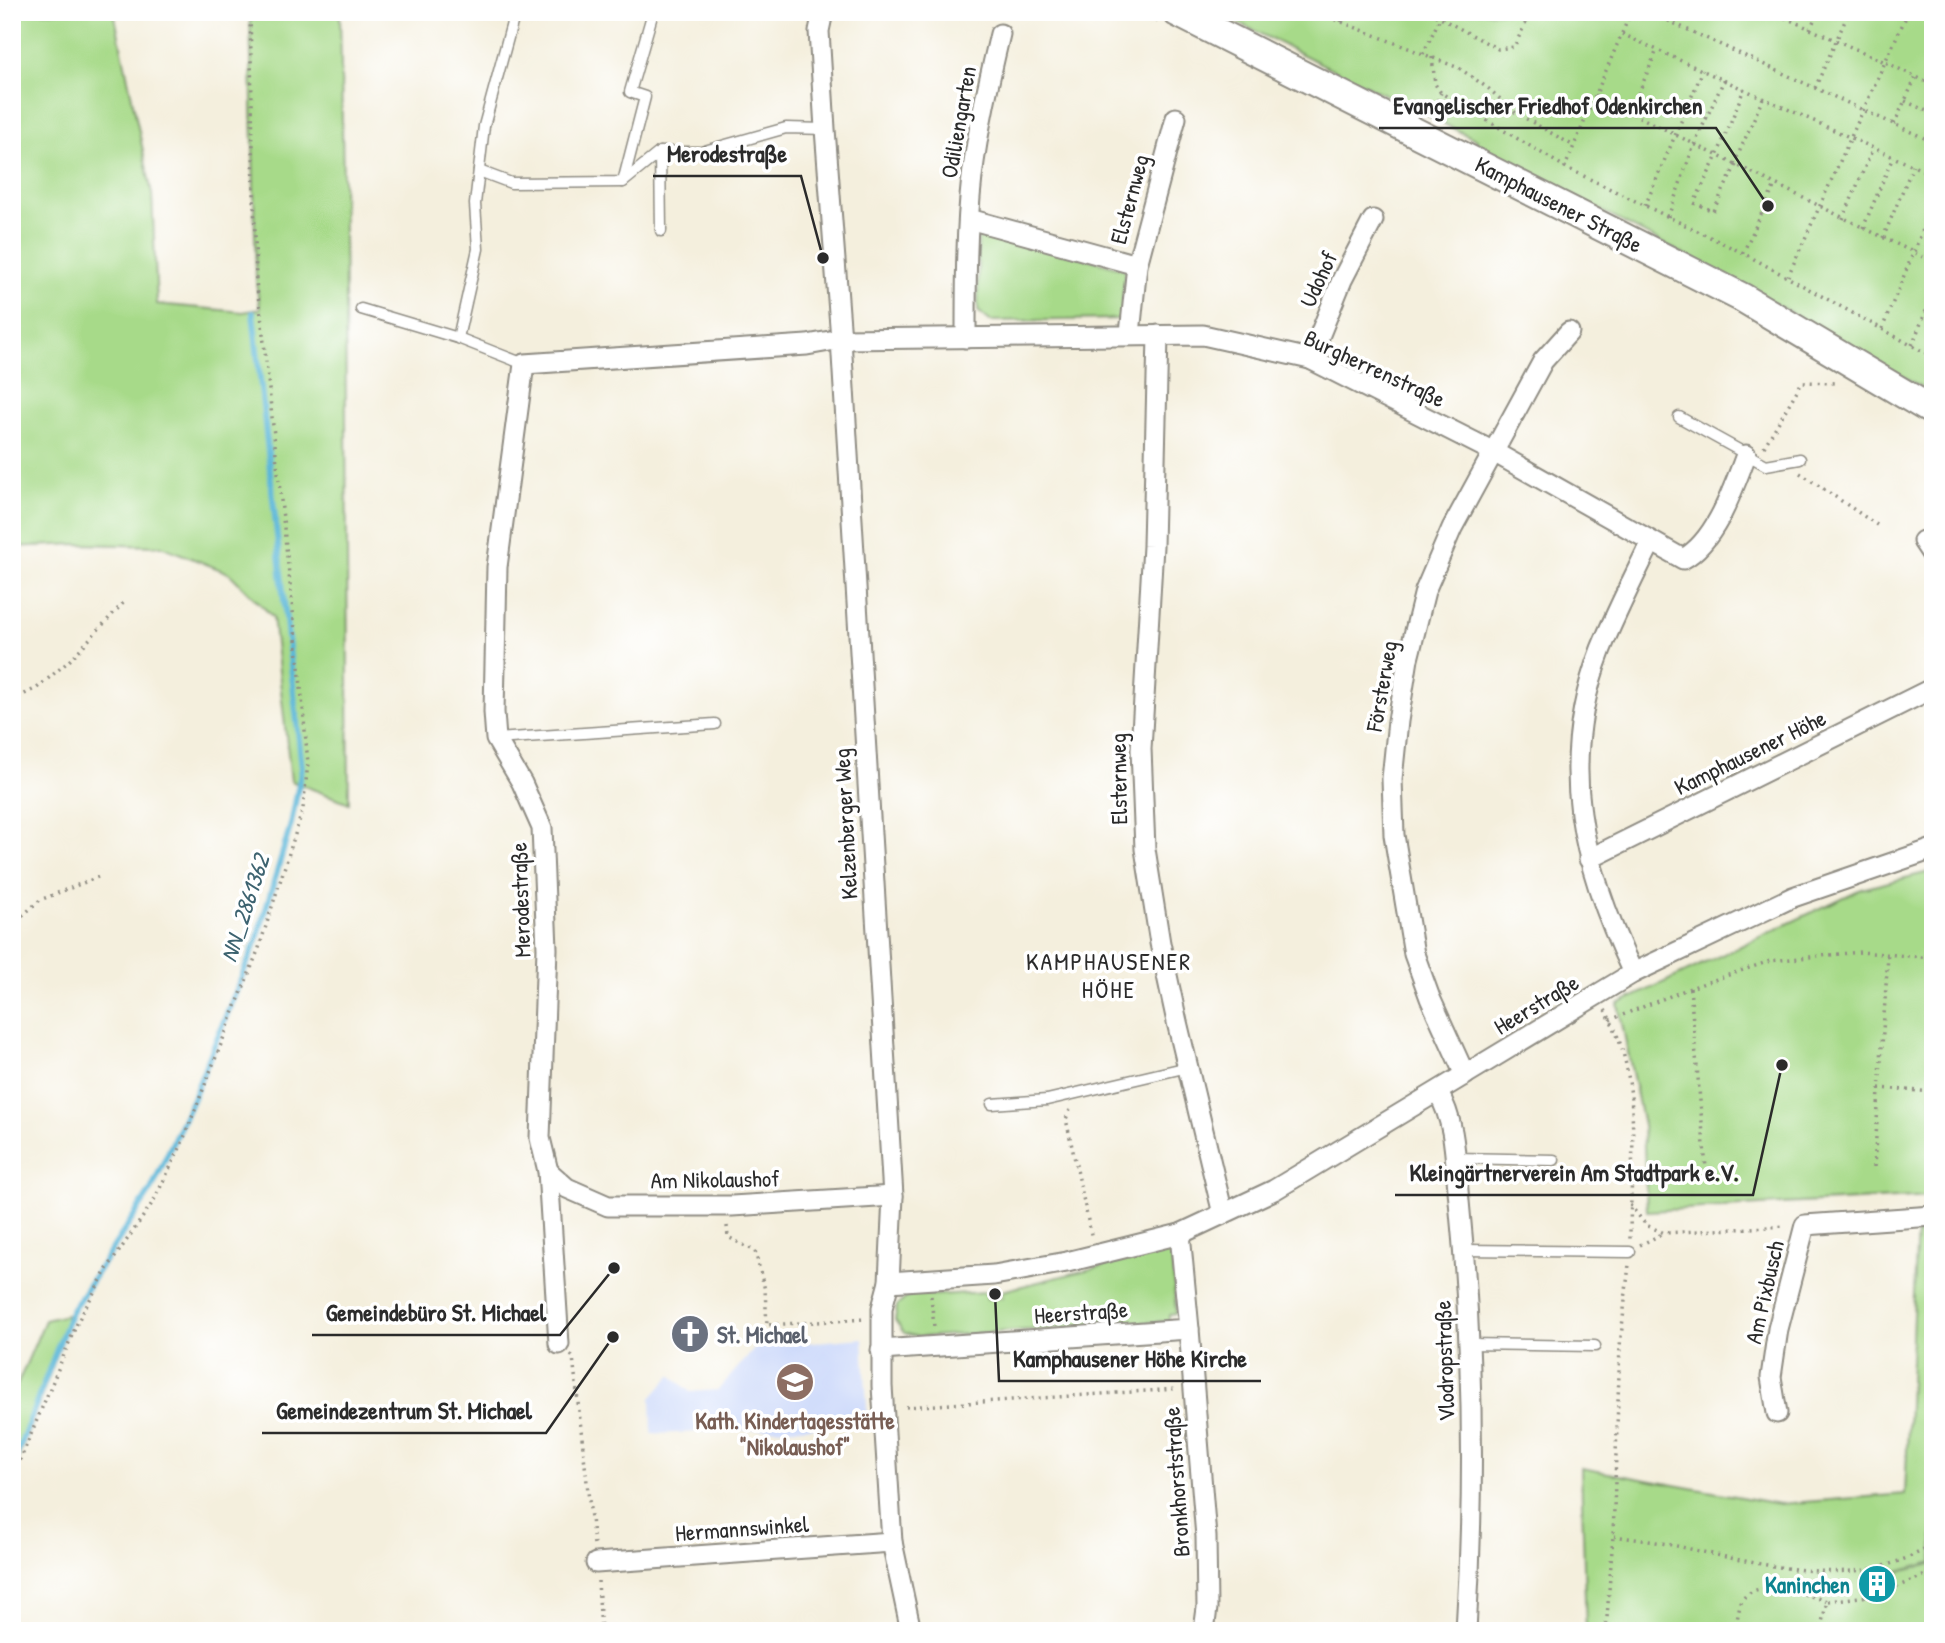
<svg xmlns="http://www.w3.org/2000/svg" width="1945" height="1643" font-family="'Patrick Hand',sans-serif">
	<rect width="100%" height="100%" fill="#fff"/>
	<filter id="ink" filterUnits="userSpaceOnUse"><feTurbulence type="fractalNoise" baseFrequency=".0143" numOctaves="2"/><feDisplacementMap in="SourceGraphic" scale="14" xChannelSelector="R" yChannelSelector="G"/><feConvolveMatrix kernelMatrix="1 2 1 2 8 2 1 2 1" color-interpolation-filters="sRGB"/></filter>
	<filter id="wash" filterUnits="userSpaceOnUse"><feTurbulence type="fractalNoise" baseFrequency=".00686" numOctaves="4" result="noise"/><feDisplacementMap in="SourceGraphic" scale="28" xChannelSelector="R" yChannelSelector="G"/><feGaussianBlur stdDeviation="1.57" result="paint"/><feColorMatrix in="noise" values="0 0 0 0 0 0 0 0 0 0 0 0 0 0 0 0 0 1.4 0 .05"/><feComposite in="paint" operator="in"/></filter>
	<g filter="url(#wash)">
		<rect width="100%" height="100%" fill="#f4efdd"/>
		<path fill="#cedafa" d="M863,1338L868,1425L652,1434L651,1398L671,1375L690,1392L718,1390L756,1347Z"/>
		<g fill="#a7da89" stroke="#69825a" stroke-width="2">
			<path d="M12,12H114L152,194L157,304L243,312L260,309L256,282L250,12H340L345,293L349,803L291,781L273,617L229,573L161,546L78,544L12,547Z"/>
			<path d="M1216,12H1933V394C1783,305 1629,224 1474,146L1477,140Z"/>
			<path d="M988,232L1125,269L1121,319L990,321L978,311V239Z"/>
			<path d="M1933,871V1196L1647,1211L1643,1125L1618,1004L1861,889Z"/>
			<path d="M1933,1226V1562L1898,1572L1933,1564V1631H1586L1581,1468L1779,1504L1905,1494L1917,1227Z"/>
			<path d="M1171,1249L1176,1314L1169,1315V1321L918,1337L904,1333L895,1320L897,1306L908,1296L915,1294L936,1295L986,1292L987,1299L1002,1298V1291Z"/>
			<path d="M66,1315V1330L12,1475V1397L45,1320Z"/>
		</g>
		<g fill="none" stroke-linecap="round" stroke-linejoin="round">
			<path stroke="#59b6d8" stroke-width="6" d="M12,1467L71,1312L151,1190L193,1098L257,939L291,824L302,768L253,313"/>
		</g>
	</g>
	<g filter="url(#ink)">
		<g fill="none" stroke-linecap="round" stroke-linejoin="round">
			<defs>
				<g id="service">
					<path d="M660,152L661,231"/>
					<path d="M479,171L511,183L623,182L660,152H701L786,128L825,129"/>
					<path d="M623,182L645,97L630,92L653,12"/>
					<path d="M361,309L458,338L524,364"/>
					<path d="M458,338L478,249L475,204L484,126L515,12"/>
					<path d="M1679,417L1766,465L1800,459"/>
					<path d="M497,739L715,724"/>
					<path d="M992,1104L1047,1100L1188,1067"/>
					<path d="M1455,1158L1554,1160"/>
					<path d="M1464,1250L1630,1252"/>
					<path d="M1468,1344L1595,1346"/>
				</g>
				<g id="minor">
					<path d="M823,12L819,31L825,129L841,339L893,1196L889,1282L882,1308V1386L892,1542L911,1631"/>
					<path d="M969,219L1137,265"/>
					<path d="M1130,334L1137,265L1176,118"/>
					<path d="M1158,335L1153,546L1141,749L1145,849L1160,943L1177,1022L1223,1214"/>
					<path d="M966,338C966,284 966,230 972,177C978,128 989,81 1000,34"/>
					<path d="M1310,359L1342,280L1373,220"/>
					<path d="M1923,541L1933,556"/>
					<path d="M1589,859L1933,688"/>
					<path d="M1633,973C1582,865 1556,765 1601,649C1616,612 1634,577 1651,542"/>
					<path d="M1465,1075L1430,998L1414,954L1394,835L1392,779L1398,721L1408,659L1425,591L1452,528L1543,361L1569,332"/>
					<path d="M1438,1093C1457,1124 1455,1165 1459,1201C1473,1343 1475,1488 1466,1631"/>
					<path d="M548,1171L567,1188L608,1206H732L893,1196"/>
					<path d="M889,1282L994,1275L1067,1262L1180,1234L1274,1190L1633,973L1793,897L1933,849"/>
					<path d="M1189,1329L1206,1537L1207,1608L1204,1631"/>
					<path d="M559,1344L548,1171L540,1138L547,949L542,828L522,783L496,739L494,712L497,567L524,364L807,345L841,339L1203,335L1310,359L1492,451L1683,559C1716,541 1733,489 1746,455"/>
					<path d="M881,1350L1189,1329L1180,1234"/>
					<path d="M1777,1413L1771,1377L1778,1329L1805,1225L1933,1216"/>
					<path d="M596,1563L892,1542"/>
				</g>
				<path id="secondary" d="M1177,12L1743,298L1933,411"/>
			</defs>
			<use href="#service" stroke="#908d84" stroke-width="13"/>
			<use href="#minor" stroke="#908d84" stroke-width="23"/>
			<use href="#secondary" stroke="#908d84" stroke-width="32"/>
			<g stroke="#908d84" stroke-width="3.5" stroke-dasharray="2 5" stroke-linecap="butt">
				<path d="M1138,12L1157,22"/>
				<path d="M1316,12L1459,68L1489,89L1516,113L1574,146"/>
				<path d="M1429,12L1498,49L1514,47L1531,12"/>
				<path d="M1631,12L1565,167L1743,253L1933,357"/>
				<path d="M1649,12L1933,142"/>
				<path d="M1772,12L1885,62L1788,276"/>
				<path d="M1895,12L1906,17L1885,62L1933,85"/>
				<path d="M1341,22L1345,12"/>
				<path d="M1810,29L1818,12"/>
				<path d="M1622,34L1933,175"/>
				<path d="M1423,54L1440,18"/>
				<path d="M1432,57L1435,84L1441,93L1565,167"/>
				<path d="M1815,88L1849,12"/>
				<path d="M1595,95L1933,262"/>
				<path d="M1905,101L1933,114"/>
				<path d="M1431,113L1441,93"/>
				<path d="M1630,113L1657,50"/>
				<path d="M1894,124L1916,77"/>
				<path d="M1734,164L1763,98"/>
				<path d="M1736,165L1713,211L1694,203L1717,156L1744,89"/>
				<path d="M1645,206L1703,70"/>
				<path d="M1668,217L1694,145L1724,80"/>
				<path d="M1843,219L1873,148"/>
				<path d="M1863,228L1893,157"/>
				<path d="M1883,238L1913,166"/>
				<path d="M1743,253L1775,185"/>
				<path d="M1882,329L1933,205"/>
				<path d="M1912,345L1933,294"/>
				<path d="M1930,355L1933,347"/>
				<path d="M1764,447L1802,382L1838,383"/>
				<path d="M1800,473L1877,525"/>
				<path d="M12,700L37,688L69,661L126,600"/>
				<path d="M12,925L40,900L98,877"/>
				<path d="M1690,988L1706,1168"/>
				<path d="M1605,1010C1645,1078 1630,1164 1630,1239"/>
				<path d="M1610,1020L1690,988L1770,961L1860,952L1933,958"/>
				<path d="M1879,1088L1933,1092"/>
				<path d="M1070,1110L1066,1119L1092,1239"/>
				<path d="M1874,1167L1888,955"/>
				<path d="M1630,1205L1646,1225L1664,1233L1786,1226"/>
				<path d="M727,1226L728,1237L755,1251L765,1290L767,1325L866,1319"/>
				<path d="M1640,1245L1664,1233"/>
				<path d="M931,1296L934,1327"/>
				<path d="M571,1355L573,1357L594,1545"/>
				<path d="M906,1407L1177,1389"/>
				<path d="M12,1480L78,1321L107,1269L153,1202L180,1148L259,948L303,809L308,763L300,676L261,315L256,282L250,12"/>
				<path d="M1614,1536C1633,1539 1653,1541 1672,1545C1732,1558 1801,1577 1863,1570C1887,1567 1912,1557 1933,1545"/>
				<path d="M598,1581L601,1631"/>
				<path d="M1828,1601L1876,1595L1933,1572"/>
				<path d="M1606,1631L1613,1536L1620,1346L1629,1264"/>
				<path d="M1734,1631C1738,1621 1738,1607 1743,1599C1758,1577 1806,1595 1827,1601L1820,1631"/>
			</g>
			<use href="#service" stroke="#fff" stroke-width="10"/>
			<use href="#minor" stroke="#fff" stroke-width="19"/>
			<use href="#secondary" stroke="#fff" stroke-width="28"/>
		</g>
	</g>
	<defs>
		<symbol id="church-disc" viewBox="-11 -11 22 22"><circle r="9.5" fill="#6b7280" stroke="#fff"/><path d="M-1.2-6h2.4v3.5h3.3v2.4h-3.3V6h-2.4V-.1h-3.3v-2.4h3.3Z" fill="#fff"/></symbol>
		<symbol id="school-disc" viewBox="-11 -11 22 22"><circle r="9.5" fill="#8d6e63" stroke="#fff"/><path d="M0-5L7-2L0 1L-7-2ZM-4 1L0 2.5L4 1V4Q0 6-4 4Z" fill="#fff"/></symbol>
		<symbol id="building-disc" viewBox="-11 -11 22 22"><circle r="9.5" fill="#0f9aa8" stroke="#fff"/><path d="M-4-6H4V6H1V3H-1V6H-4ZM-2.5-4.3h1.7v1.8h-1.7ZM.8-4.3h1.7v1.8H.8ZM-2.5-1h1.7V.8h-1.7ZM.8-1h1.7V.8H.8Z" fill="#fff"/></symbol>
	</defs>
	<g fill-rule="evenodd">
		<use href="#church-disc" x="668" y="1312" width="44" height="44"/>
		<use href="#school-disc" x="773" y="1360" width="44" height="44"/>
		<use href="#building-disc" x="1855" y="1562" width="44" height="44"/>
	</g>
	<g text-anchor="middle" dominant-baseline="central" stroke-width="7" stroke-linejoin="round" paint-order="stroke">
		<g font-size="23" fill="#2b2b2b" stroke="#fff">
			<text transform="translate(958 122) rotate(-80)">Odiliengarten</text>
			<text transform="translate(1129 199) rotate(-75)">Elsternweg</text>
			<text transform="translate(1559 204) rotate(27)">Kamphausener Straße</text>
			<text transform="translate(1318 279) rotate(-65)">Udohof</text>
			<text transform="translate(1375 368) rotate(25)">Burgherrenstraße</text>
			<text transform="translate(1381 686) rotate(-80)">Försterweg</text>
			<text transform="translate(1750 752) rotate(-26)">Kamphausener Höhe</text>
			<text transform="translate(1118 779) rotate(-91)">Elsternweg</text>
			<text transform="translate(845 824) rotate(-93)">Kelzenberger Weg</text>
			<text transform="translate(520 900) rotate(-92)">Merodestraße</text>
			<text transform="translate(1536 1004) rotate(-31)">Heerstraße</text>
			<text transform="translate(715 1179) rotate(-1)">Am Nikolaushof</text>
			<text transform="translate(1764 1292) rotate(-77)">Am Pixbusch</text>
			<text transform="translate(1081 1312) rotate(-4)">Heerstraße</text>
			<text transform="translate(1444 1361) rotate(-92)">Vlodropstraße</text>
			<text transform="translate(1176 1482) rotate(-94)">Bronkhorststraße</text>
			<text transform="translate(742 1528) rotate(-4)">Hermannswinkel</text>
		</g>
		<g font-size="23" font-weight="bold" fill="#5b616d" stroke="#fff" text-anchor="start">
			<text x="717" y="1334">St. Michael</text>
		</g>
		<g font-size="23" font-weight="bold" fill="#785e54" stroke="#fff">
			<text x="795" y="1420">Kath. Kindertagesstätte<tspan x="795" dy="26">"Nikolaushof"</tspan></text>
		</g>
		<g font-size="23" font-weight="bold" fill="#0d838f" stroke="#fff" text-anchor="end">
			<text x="1850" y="1584">Kaninchen</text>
		</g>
		<g font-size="24" font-style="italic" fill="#3d6370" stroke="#fff">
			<text transform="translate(244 908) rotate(-72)">NN_2861362</text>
		</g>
		<g font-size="24" letter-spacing="2" fill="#2b2b2b" stroke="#fff">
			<text x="1109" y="961">KAMPHAUSENER<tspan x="1109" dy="28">HÖHE</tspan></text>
		</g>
	</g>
	<path fill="none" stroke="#2b2b2b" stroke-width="2.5" d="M1768 206L1716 128H1379M823 258L801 176H653M1782 1065L1753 1195H1395M614 1268L560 1335H312M995 1294L999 1381H1261M613 1337L546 1433H262"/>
	<g fill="#2b2b2b" stroke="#fff" stroke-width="2.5">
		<circle cx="1768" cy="206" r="7"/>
		<circle cx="823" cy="258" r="7"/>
		<circle cx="1782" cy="1065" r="7"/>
		<circle cx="614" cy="1268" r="7"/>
		<circle cx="995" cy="1294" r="7"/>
		<circle cx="613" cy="1337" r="7"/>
	</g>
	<g font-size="24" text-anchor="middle" font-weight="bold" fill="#2b2b2b" stroke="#fff" stroke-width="7" stroke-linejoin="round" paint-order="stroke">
		<text x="1548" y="114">Evangelischer Friedhof Odenkirchen</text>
		<text x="727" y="162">Merodestraße</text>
		<text x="1574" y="1181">Kleingärtnerverein Am Stadtpark e.V.</text>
		<text x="436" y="1321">Gemeindebüro St. Michael</text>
		<text x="1130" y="1367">Kamphausener Höhe Kirche</text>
		<text x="404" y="1419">Gemeindezentrum St. Michael</text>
	</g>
	<rect width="1945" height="1643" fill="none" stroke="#fff" stroke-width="42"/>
</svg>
